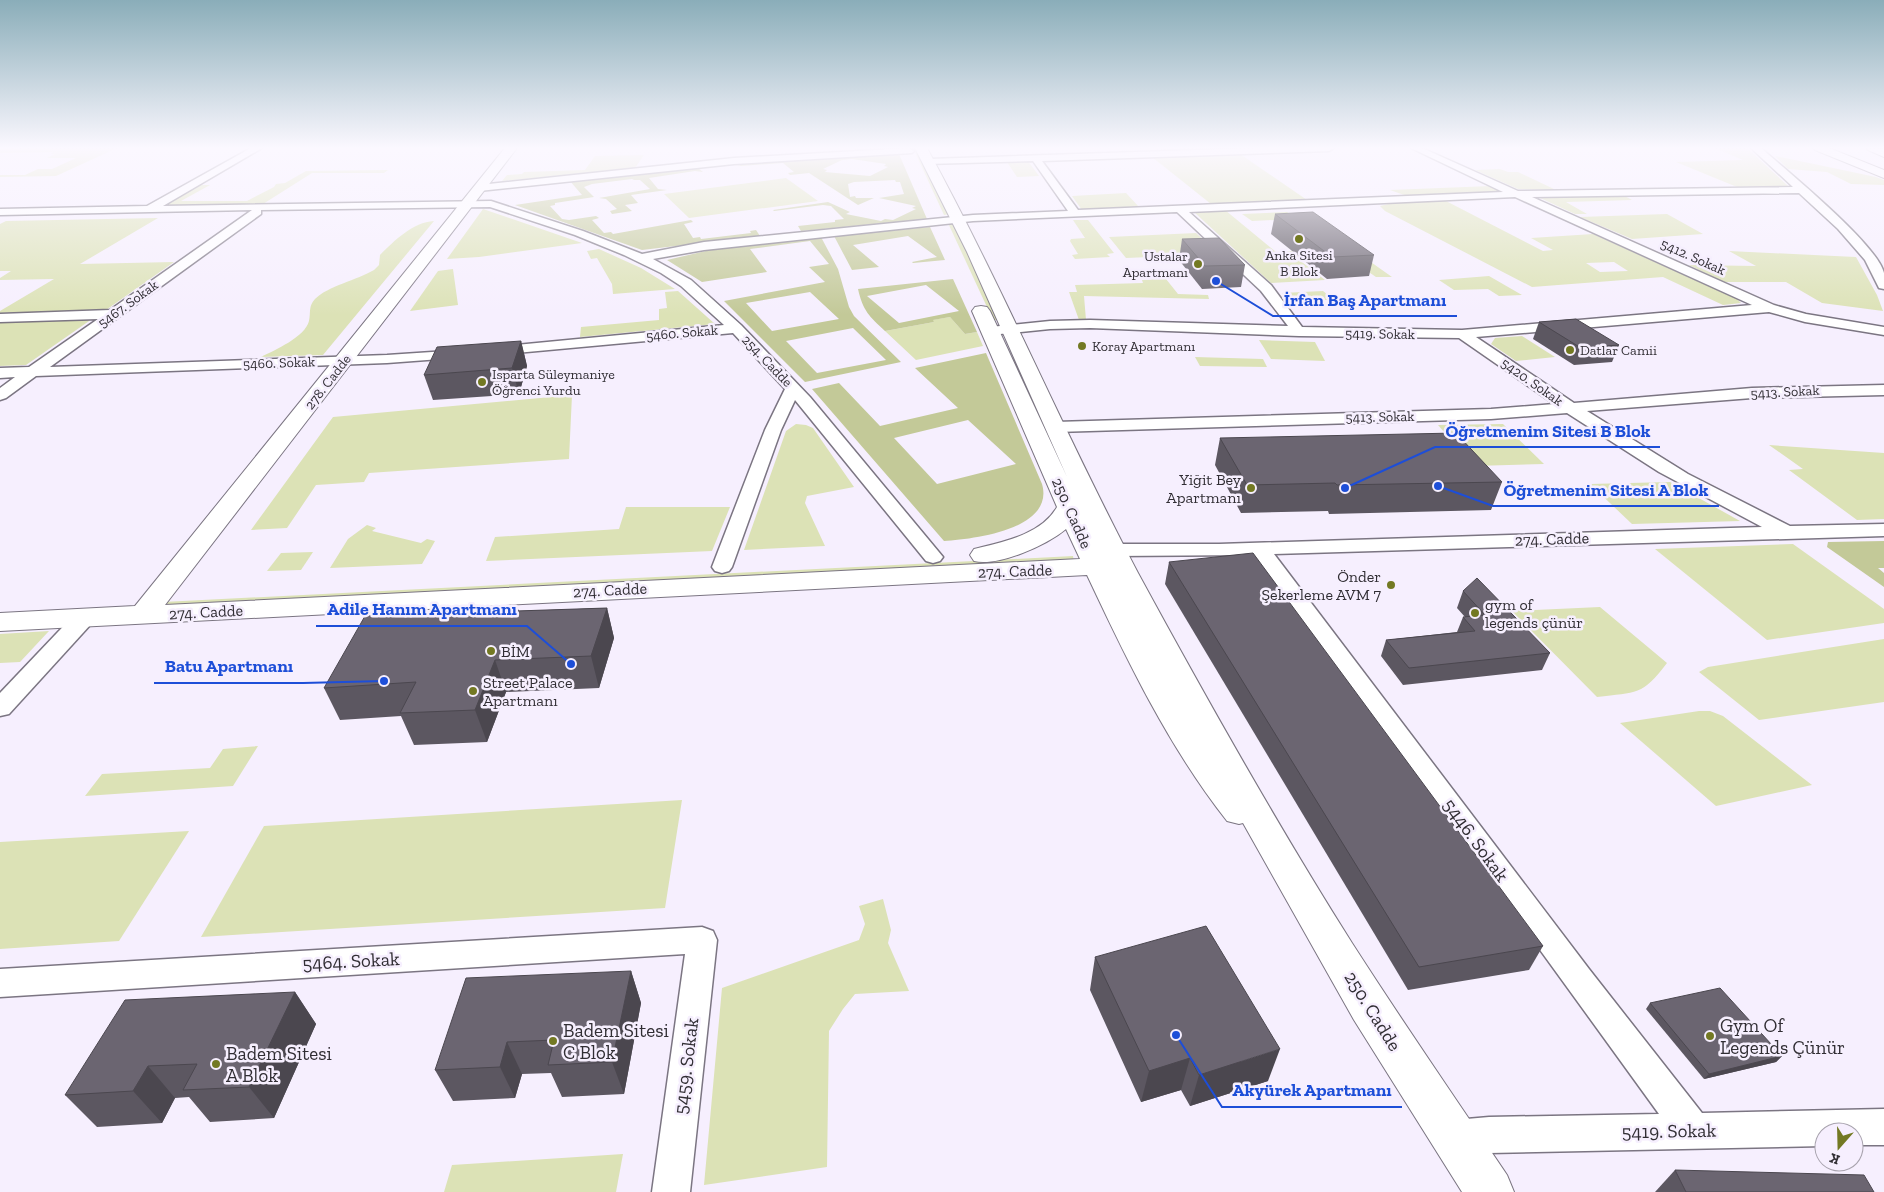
<svg xmlns="http://www.w3.org/2000/svg" width="1884" height="1192" font-family="'Zilla Slab',serif">
	<rect width="100%" height="100%" fill="#f6effe"/>
	<g fill="#dce2b6" fill-rule="evenodd">
		<path d="M117,148L56,176L0,177V175H25L38,169H52L76,158H47L55,154H51L53,152L0,153V149Z"/>
		<path d="M913,148H916L950,214L944,215Z"/>
		<path d="M1715,148H1747L1788,186L1737,187L1676,162L1743,160Z"/>
		<path d="M1240,154L1307,200L1211,204L1152,157Z"/>
		<path d="M644,155L635,168L502,181L507,175L522,174L524,172L585,170L595,156Z"/>
		<path d="M1775,156L1876,177L1884,180V185L1851,184L1827,172L1788,169Z"/>
		<path d="M1028,161L1039,176L1017,177L1007,162Z"/>
		<path d="M1500,169L1508,172H1518L1556,190L1518,189L1475,170Z"/>
		<path d="M388,170L384,173H312L263,204L165,206L201,185H210L181,201H247L274,187L276,184L285,183L306,171Z"/>
		<path d="M786,178L818,201L689,218L664,194Z"/>
		<path d="M1491,186L1500,190L1498,192L1407,196L1390,190Z"/>
		<path d="M1126,193L1139,207L1082,210L1072,196Z"/>
		<path d="M1623,195L1632,200L1566,202L1587,214H1575L1538,197Z"/>
		<path d="M1446,201L1543,251L1553,250L1531,238L1593,234L1737,299L1741,303L1723,305L1663,277L1532,287L1385,211L1380,206L1393,203ZM1614,262L1628,271L1600,272L1586,263Z"/>
		<path d="M483,209L582,243L479,257L447,259Z"/>
		<path d="M1225,210L1276,252L1351,248L1392,277H1376L1351,260L1302,262L1325,280L1271,283L1193,211Z"/>
		<path d="M1287,212L1297,219L1252,221L1242,214Z"/>
		<path d="M1667,214L1703,234L1632,239L1580,217Z"/>
		<path d="M158,218L80,264L174,262L106,310L0,313V311L54,279L0,280V278L11,271H0V224L6,221Z"/>
		<path d="M1073,220H1088L1114,253L1107,254L1110,257L1075,259L1072,255L1078,254L1070,241L1071,239L1085,238Z"/>
		<path d="M434,221L323,355L261,357C275,350 305,337 309,321C311,312 308,307 315,299C328,286 357,280 374,270L379,265L380,255C394,241 413,222 434,221Z"/>
		<path d="M948,223H954L999,320H993Z"/>
		<path d="M1196,233L1219,254L1126,258L1109,237Z"/>
		<path d="M599,249L641,268L675,289L613,294L612,284L597,258L591,259L587,251Z"/>
		<path d="M1729,251L1856,257L1877,295L1883,311L1822,303L1786,282H1723L1689,265L1756,266Z"/>
		<path d="M453,269L458,305L410,311L438,271Z"/>
		<path d="M1489,276L1522,295L1499,296L1488,289L1454,290L1439,280Z"/>
		<path d="M1166,279L1178,294L1208,295L1209,299L1084,296L1086,320H1079L1069,292H1077L1075,285L1143,283L1142,280Z"/>
		<path d="M678,291L715,324L580,337L581,327L659,320V309L667,308L665,292Z"/>
		<path d="M1323,291L1334,300H1289L1282,293Z"/>
		<path d="M950,317L965,334L977,332L983,346L916,360L885,331L934,322L932,320Z"/>
		<path d="M92,319L26,365L0,366V322Z"/>
		<path d="M1522,336L1555,357L1516,361L1491,344L1495,338Z"/>
		<path d="M1259,340L1315,342L1325,361L1271,359Z"/>
		<path d="M1195,357L1263,359L1267,367L1200,366Z"/>
		<path d="M572,395L569,459L369,473L364,482L316,485L287,528L251,530L333,417Z"/>
		<path d="M796,424L806,425L813,428L854,487L807,496L805,503L825,546L744,550L786,431Z"/>
		<path d="M1503,424L1544,464L1474,466L1438,425Z"/>
		<path d="M1769,445L1884,453V519L1857,520L1789,470L1803,469Z"/>
		<path d="M1670,482L1740,521L1632,524L1590,484Z"/>
		<path d="M626,507H730L712,551L486,561L495,537L619,529Z"/>
		<path d="M367,525L376,528L372,531L421,543L427,539L435,541L422,564L330,568L348,539Z"/>
		<path d="M1793,544L1884,609V623L1767,640L1655,549Z"/>
		<path d="M313,552L301,570L267,571L281,553Z"/>
		<path d="M1073,556L1074,562L160,607L163,602Z"/>
		<path d="M1600,607L1667,663C1642,696 1637,692 1597,697L1512,611Z"/>
		<path d="M49,631L20,662L0,663V634Z"/>
		<path d="M1884,639V702L1759,720L1699,672L1708,667Z"/>
		<path d="M1699,711H1710L1723,716L1812,785L1716,806L1620,723Z"/>
		<path d="M258,746L233,786L85,796L102,774L210,768L223,749Z"/>
		<path d="M682,800L665,908L201,937L264,826Z"/>
		<path d="M189,831L119,941L0,949V842Z"/>
		<path d="M883,899L891,930L888,943L909,991L855,994L843,1009L829,1031L827,1167L704,1185L722,988L859,940L865,924L859,906Z"/>
		<path d="M623,1154L616,1192H444L452,1165Z"/>
	</g>
	<g fill="#c3c998" fill-rule="evenodd">
		<path d="M899,154L927,219L801,231L798,226L835,222V220L844,219L831,206L823,205L774,211L773,210L828,202L850,212L846,214L881,221L885,219L893,220L916,209L912,208L916,206L879,198L904,194L900,182H896L895,180L854,182L848,184L850,197L855,196L856,198H874L858,205L809,173L790,175L788,173L794,172L783,163L741,166L734,164ZM852,159L886,164L884,166L888,167L870,176L825,172L827,170L823,169L842,160Z"/>
		<path d="M698,168L703,172L695,171L649,178L658,189L667,190L631,195L638,203L625,205L632,211L612,214L610,211L617,209L606,199L599,198L650,189L640,180H634L632,179L592,184L584,187L594,197L555,203V205L550,206L562,219L569,220L596,216L599,218L592,220L604,233L611,232L613,234L691,220L693,222L684,224L693,238L700,237L701,239L751,233L750,231L756,230L760,236L642,250L515,205L582,195L570,181Z"/>
		<path d="M930,227L945,260L913,263L912,262L937,257L908,236L853,245L879,267L852,270L834,236Z"/>
		<path d="M821,237L838,269L849,307L854,316L901,362L805,382L724,301L825,282L809,267L829,264L810,241L750,249L767,272L702,282L667,260L710,250ZM810,292L839,319L772,331L746,303ZM853,328L886,360L817,373L786,341Z"/>
		<path d="M953,279L977,332L965,334L950,317L933,320L934,322L885,331C869,316 863,311 858,289ZM926,285L959,311L899,323L867,296Z"/>
		<path d="M986,353L1042,484C1055,529 975,539 944,541L812,389L839,383L880,426L958,408L915,368ZM968,420L1016,464L937,484L894,438Z"/>
		<path d="M1884,541V568H1878L1884,573V587L1827,547L1828,542Z"/>
	</g>
	<g fill="none" stroke-linecap="round" stroke-linejoin="round">
		<defs>
			<g id="street">
				<path d="M251,148H262L163,206L491,201L583,231L642,254L704,242L973,215L1068,211L1033,161L926,164L924,162L929,159L1256,148H1334L1329,151L1042,161L1078,210L1503,192L1411,148H1422L1518,191L1793,187L1751,148H1761C1787,171 1877,244 1884,273C1884,278 1884,284 1884,289L1879,288L1865,260L1838,229L1799,193L1532,197L1774,305L1806,314L1884,327V335L1805,322L1769,312L1476,337L1574,403L1752,388L1884,385V395L1752,398L1587,411L1688,474L1790,526L1884,524V536L1274,554L1589,969L1702,1113L1884,1109V1145H1854V1132H1824V1146L1489,1153L1455,1156L1442,1151L1437,1138L1442,1125L1455,1120L1489,1117L1659,1114L1254,555L1114,556L1107,554L1104,550L1107,546L1114,544H1219L1762,527L1659,472L1567,413L1491,419L1056,432L1050,431L1048,427L1050,423L1056,422L1491,409L1554,404L1459,338L1299,336L1090,328L1050,329L990,335L983,331L990,327L1050,321L1090,320L1288,326L1261,291L1177,212L973,221L704,250L653,259L691,280L741,325L810,397L943,557L940,561L933,563L926,561L795,400L781,430L732,567L729,571L722,573L715,571L712,567L765,430L785,389L733,333L495,355L490,354L488,351L490,348L495,347L724,325L681,286L661,273L624,255L575,235L490,207L261,210V214L50,367L387,355L462,350L467,351L469,354L467,357L387,363L36,376L6,398L0,400V388L15,377L0,378V368L29,367L98,319L0,322V314L110,310L252,210L0,215V209L147,206ZM1515,197L1752,305L1462,330L1302,327L1271,285L1189,212Z"/>
				<path d="M909,148L914,151L912,153L734,164L479,191L474,188L479,185L734,158Z"/>
				<path d="M84,611L92,613L95,618L92,623L9,714L0,716V693L76,613Z"/>
				<path d="M702,927L713,931L717,940L690,1192H652L685,954L0,997V969Z"/>
			</g>
			<path id="secondary" d="M505,148H517L165,605L1080,559L1066,529C1047,545 998,567 974,561L970,555L974,549C1002,542 1041,535 1057,507L972,311L975,307L981,306L987,307L990,311L1067,477L967,252L915,148H927C1003,287 1064,433 1138,573C1206,698 1276,823 1352,943C1402,1021 1455,1098 1507,1175L1514,1192H1462L1354,1020L1243,823L1239,824L1227,821C1168,746 1127,660 1087,575L0,631V613L135,606Z"/>
			<g id="highway">
				<path d="M1813,148H1829L1884,170V178L1815,150Z"/>
				<path d="M1866,148L1884,149V157L1868,150Z"/>
			</g>
		</defs>
		<use href="#street" stroke="#7b7582" stroke-width="3"/>
		<use href="#secondary" stroke="#7b7582" stroke-width="2"/>
		<use href="#highway" stroke="#7b7582" stroke-width="2"/>
		<use href="#street" fill="#fff" fill-rule="evenodd"/>
		<use href="#secondary" fill="#fff" fill-rule="evenodd"/>
		<use href="#highway" fill="#fff" fill-rule="evenodd"/>
	</g>
	<g fill="#5c5761">
		<path d="M1275,214L1374,255L1369,276L1327,279L1271,234Z"/>
		<path d="M1182,239L1245,265L1241,287L1202,289L1179,260Z"/>
		<path d="M1539,322L1619,345L1612,362L1574,365L1533,339Z"/>
		<path d="M521,341L527,366L519,394L433,400L424,375Z"/>
		<path d="M1220,438L1502,482L1491,510L1329,514L1328,511L1241,513L1215,465Z"/>
		<path d="M1169,562L1543,946L1529,970L1408,990L1165,584Z"/>
		<path d="M1463,591L1550,653L1542,670L1403,685L1381,656L1386,640L1457,632L1463,617H1465L1457,608Z"/>
		<path d="M517,607L519,611L607,608L614,638L599,688L506,692L487,742L414,745L401,716L340,720L324,688Z"/>
		<path d="M1095,957L1268,1081L1190,1106L1181,1090L1141,1102L1090,990Z"/>
		<path d="M631,971L641,1003L624,1094L562,1097L551,1073L522,1074L515,1098L453,1101L435,1070Z"/>
		<path d="M295,992L316,1024L274,1118L210,1122L189,1097L175,1098L162,1123L97,1127L65,1095Z"/>
		<path d="M1650,1003L1782,1056L1776,1062L1704,1079L1646,1009Z"/>
		<path d="M1675,1170L1874,1192H1655Z"/>
	</g>
	<g fill="#4b474f">
		<path d="M521,341L527,366L519,394L512,368Z"/>
		<path d="M607,608L614,638L599,688L591,656Z"/>
		<path d="M495,660L506,692L487,742L475,710Z"/>
		<path d="M631,971L641,1003L624,1094L612,1062Z"/>
		<path d="M295,992L316,1024L274,1118L249,1087Z"/>
		<path d="M507,1042L522,1074L515,1098L500,1067Z"/>
		<path d="M1280,1049L1268,1081L1190,1106L1199,1075Z"/>
		<path d="M1782,1056L1776,1062L1704,1079L1709,1074Z"/>
		<path d="M1190,1058L1181,1090L1141,1102L1149,1071Z"/>
		<path d="M148,1066L175,1098L162,1123L133,1091Z"/>
	</g>
	<g fill="#6b6571" stroke="#4b474f">
		<path d="M1313,212L1374,255L1332,257L1275,214Z"/>
		<path d="M1219,238L1245,265L1205,266L1182,239Z"/>
		<path d="M1576,319L1619,345L1581,348L1539,322Z"/>
		<path d="M521,341L512,368L424,375L437,347Z"/>
		<path d="M1456,433L1502,482L1337,485L1335,483L1247,485L1220,438Z"/>
		<path d="M1253,553L1543,946L1419,967L1169,562Z"/>
		<path d="M1477,578L1550,653L1409,668L1386,640L1475,631L1463,617L1485,615L1463,591Z"/>
		<path d="M517,607L516,611L607,608L591,656L495,660L475,710L400,713L416,682L324,688L365,616Z"/>
		<path d="M1206,926L1280,1049L1199,1075L1190,1058L1149,1071L1095,957Z"/>
		<path d="M631,971L612,1062L548,1065L554,1040L507,1042L500,1067L435,1070L466,978Z"/>
		<path d="M1720,988L1782,1056L1709,1074L1650,1003Z"/>
		<path d="M295,992L249,1087L183,1090L197,1064L148,1066L133,1091L65,1095L125,1000Z"/>
		<path d="M1675,1170L1864,1175L1874,1192H1686Z"/>
	</g>
	<linearGradient id="sky" x2="0" y2="1"><stop stop-color="#8aadb9"/><stop offset="0.47" stop-color="#fbf8ff"/><stop offset="1" stop-color="#fbf8ff" stop-opacity="0"/></linearGradient>
	<rect width="1884" height="315" fill="url(#sky)"/>
	<g fill="#737923" stroke="#f6effe" stroke-width="2">
		<circle cx="1299" cy="239" r="5"/>
		<circle cx="1198" cy="264" r="5"/>
		<circle cx="1082" cy="346" r="5"/>
		<circle cx="1570" cy="350" r="5"/>
		<circle cx="482" cy="382" r="5"/>
		<circle cx="1251" cy="488" r="5"/>
		<circle cx="1391" cy="585" r="5"/>
		<circle cx="1475" cy="613" r="5"/>
		<circle cx="491" cy="651" r="5"/>
		<circle cx="473" cy="691" r="5"/>
		<circle cx="1710" cy="1036" r="5"/>
		<circle cx="553" cy="1041" r="5"/>
		<circle cx="216" cy="1064" r="5"/>
	</g>
	<g text-anchor="middle" dominant-baseline="central" stroke-width="5" stroke-linejoin="round" paint-order="stroke">
		<g font-size="14" fill="#312e34" stroke="#f6effe" text-anchor="start">
			<text x="1299" y="255" text-anchor="middle">Anka Sitesi<tspan x="1299" dy="16">B Blok</tspan></text>
			<text x="1188" y="256" text-anchor="end">Ustalar<tspan x="1188" dy="16">Apartmanı</tspan></text>
			<text x="1092" y="346">Koray Apartmanı</text>
			<text x="1580" y="350">Datlar Camii</text>
			<text x="492" y="374">Isparta Süleymaniye<tspan x="492" dy="16">Öğrenci Yurdu</tspan></text>
		</g>
		<g font-size="14" fill="#312e34" stroke="#f6effe">
			<text transform="translate(1693 257) rotate(24)">5412. Sokak</text>
			<text transform="translate(128 304) rotate(-36)">5467. Sokak</text>
			<text transform="translate(682 333) rotate(-5)">5460. Sokak</text>
			<text transform="translate(1380 334) rotate(1)">5419. Sokak</text>
			<text transform="translate(767 361) rotate(46)">254. Cadde</text>
			<text transform="translate(279 363) rotate(-2)">5460. Sokak</text>
			<text transform="translate(328 382) rotate(-52)">278. Cadde</text>
			<text transform="translate(1532 382) rotate(35)">5420. Sokak</text>
			<text transform="translate(1785 392) rotate(-3)">5413. Sokak</text>
			<text transform="translate(1380 417) rotate(-1)">5413. Sokak</text>
		</g>
		<g font-size="16" fill="#312e34" stroke="#f6effe" text-anchor="start">
			<text x="1241" y="479" text-anchor="end">Yiğit Bey<tspan x="1241" dy="18">Apartmanı</tspan></text>
			<text x="1381" y="576" text-anchor="end">Önder<tspan x="1381" dy="18">Şekerleme AVM 7</tspan></text>
			<text x="1485" y="604">gym of<tspan x="1485" dy="18">legends çünür</tspan></text>
			<text x="501" y="651">BİM</text>
			<text x="483" y="682">Street Palace<tspan x="483" dy="18">Apartmanı</tspan></text>
		</g>
		<g font-size="16" fill="#312e34" stroke="#f6effe">
			<text transform="translate(1072 513) rotate(66)">250. Cadde</text>
			<text transform="translate(1552 539) rotate(-2)">274. Cadde</text>
			<text transform="translate(1015 571) rotate(-2)">274. Cadde</text>
			<text transform="translate(610 590) rotate(-3)">274. Cadde</text>
			<text transform="translate(206 612) rotate(-3)">274. Cadde</text>
		</g>
		<g font-size="19" fill="#312e34" stroke="#f6effe">
			<text transform="translate(1476 840) rotate(54)">5446. Sokak</text>
			<text transform="translate(351 961) rotate(-3)">5464. Sokak</text>
			<text transform="translate(1373 1011) rotate(58)">250. Cadde</text>
			<text transform="translate(686 1066) rotate(-83)">5459. Sokak</text>
			<text transform="translate(1669 1131) rotate(-1)">5419. Sokak</text>
		</g>
		<g font-size="19" fill="#312e34" stroke="#f6effe" text-anchor="start">
			<text x="1720" y="1025">Gym Of<tspan x="1720" dy="22">Legends Çünür</tspan></text>
			<text x="563" y="1030">Badem Sitesi<tspan x="563" dy="22">C Blok</tspan></text>
			<text x="226" y="1053">Badem Sitesi<tspan x="226" dy="22">A Blok</tspan></text>
		</g>
	</g>
	<path fill="none" stroke="#1d4ed8" stroke-width="2" d="M1216 281L1273 316H1457M1345 488L1435 447H1660M1438 486L1493 506H1719M571 664L527 626H316M384 681L303 683H154M1176 1035L1222 1107H1402"/>
	<g fill="#1d4ed8" stroke="#f6effe" stroke-width="2">
		<circle cx="1216" cy="281" r="5"/>
		<circle cx="1345" cy="488" r="5"/>
		<circle cx="1438" cy="486" r="5"/>
		<circle cx="571" cy="664" r="5"/>
		<circle cx="384" cy="681" r="5"/>
		<circle cx="1176" cy="1035" r="5"/>
	</g>
	<g font-size="18" text-anchor="middle" font-weight="bold" fill="#1d4ed8" stroke="#f6effe" stroke-width="5" stroke-linejoin="round" paint-order="stroke">
		<text x="1365" y="306">İrfan Baş Apartmanı</text>
		<text x="1548" y="437">Öğretmenim Sitesi B Blok</text>
		<text x="1606" y="496">Öğretmenim Sitesi A Blok</text>
		<text x="422" y="615">Adile Hanım Apartmanı</text>
		<text x="229" y="672">Batu Apartmanı</text>
		<text x="1312" y="1096">Akyürek Apartmanı</text>
	</g>
	<g transform="translate(1839 1147) rotate(200)"><circle r="24" fill="#f6effe" stroke="#a7a2ad"/>
	<path d="M0-4L9 19L0 12L-9 19Z" fill="#737923"/>
	<text y="-8" font-size="14" font-weight="bold" text-anchor="middle" fill="#312e34">K</text>
	</g>
</svg>
